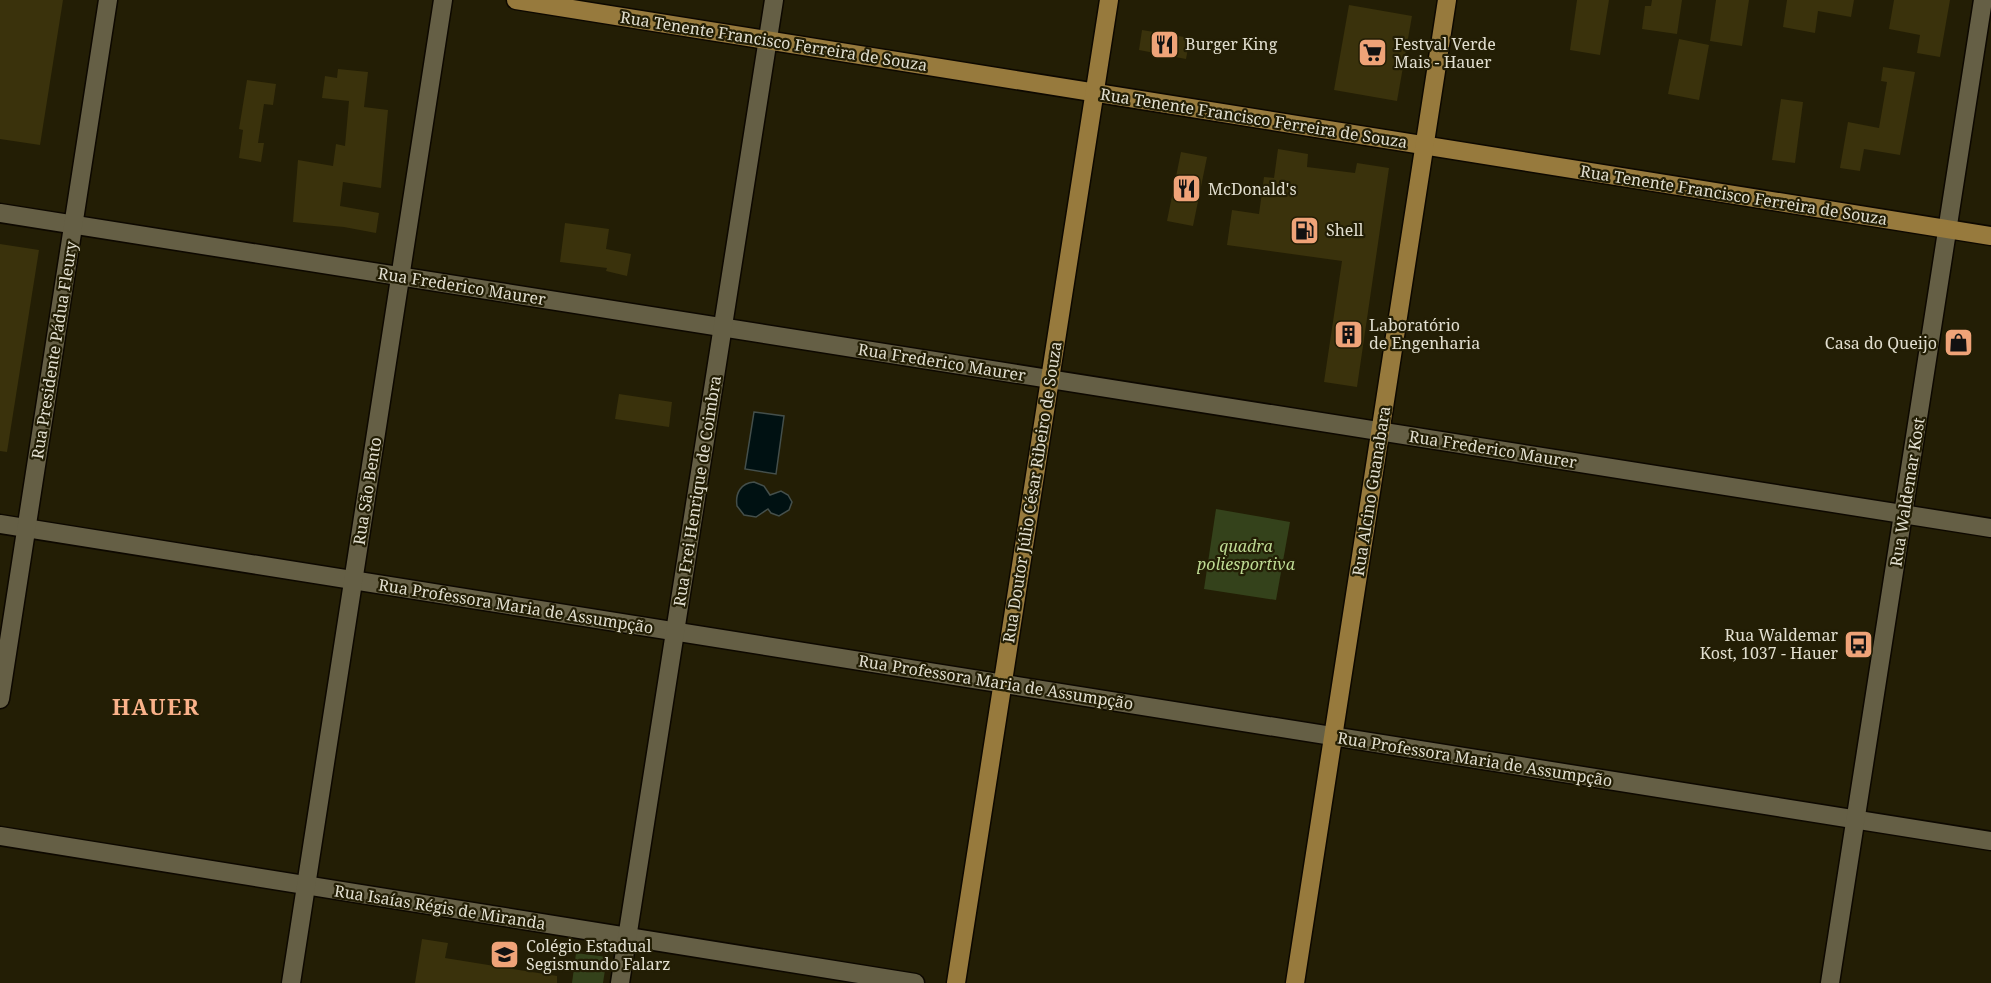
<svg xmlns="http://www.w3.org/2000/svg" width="1991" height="983" font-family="'Noto Serif',serif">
	<rect width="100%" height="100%" fill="#231e05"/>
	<g fill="#34421b">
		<path d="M1216,509L1290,522L1276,600L1204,589Z"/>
		<path d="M576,953L607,957L603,983H572Z"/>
	</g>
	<g fill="#001112" stroke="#444f4b" stroke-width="1.5">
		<path d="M754,412L784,416L776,474L745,469Z"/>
		<path d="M754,482L764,486L770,495L781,491L788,495L792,502L789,510L779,516L771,513L768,509L756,517L744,515L737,506C735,493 741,483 754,482Z"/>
	</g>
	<g fill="#3a320c">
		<path d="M0,0H63L40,145L0,139Z"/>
		<path d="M1577,0H1609L1600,55L1570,50Z"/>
		<path d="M1652,0H1682L1677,34L1642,29L1645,6H1651Z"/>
		<path d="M1716,0H1749L1742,46L1710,41Z"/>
		<path d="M1787,0H1854L1851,17L1818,11L1815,33L1783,27Z"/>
		<path d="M1894,0H1950L1940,57L1917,53L1920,35L1889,29Z"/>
		<path d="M1349,5L1412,16L1397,101L1334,90Z"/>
		<path d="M1142,30L1190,38L1186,59L1139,50Z"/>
		<path d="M1679,39L1709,45L1699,100L1668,94Z"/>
		<path d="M1883,67L1915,72L1900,155L1864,149L1860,171L1840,168L1848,122L1879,128L1887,82L1881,81Z"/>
		<path d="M338,69L368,72L364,107L388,110L381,188L343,182L340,206L379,213L376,233L344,227L293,222L298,160L333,166L336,144L345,146L349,101L322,98L325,76L337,78Z"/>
		<path d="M247,80L276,84L273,105L264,104L258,143H264L261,162L239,158L243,130L239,129Z"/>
		<path d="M1781,99L1803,102L1795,163L1772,160Z"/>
		<path d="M1278,149L1308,154L1307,167L1355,173L1357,163L1389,168L1357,387L1324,382L1342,261L1227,245L1232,210L1259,214L1264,177L1274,178Z"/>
		<path d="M1181,152L1207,157L1193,226L1167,221Z"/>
		<path d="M565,223L609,229L606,249L631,254L627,276L606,271L607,268L560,262Z"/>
		<path d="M0,244L39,250L7,452L0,451Z"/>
		<path d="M619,394L672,402L669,427L615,419Z"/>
		<path d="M422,939L448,943L445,958L557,976V983H415Z"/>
	</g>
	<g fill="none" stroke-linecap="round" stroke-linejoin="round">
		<defs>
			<g id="minor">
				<path d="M0,213L1991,528"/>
				<path d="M0,524L1991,841"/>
				<path d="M0,699L108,0"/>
				<path d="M0,836L915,983"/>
				<path d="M291,983L443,0"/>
				<path d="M620,983L774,0"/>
				<path d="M1830,983L1983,0"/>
			</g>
			<g id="major">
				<path d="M516,0L1991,236"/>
				<path d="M956,983L1109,0"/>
				<path d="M1295,983L1447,0"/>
			</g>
		</defs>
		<use href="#minor" stroke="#0d0800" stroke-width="21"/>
		<use href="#major" stroke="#0d0800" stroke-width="21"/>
		<use href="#minor" stroke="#655f45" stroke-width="18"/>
		<use href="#major" stroke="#977a3d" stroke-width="18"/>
	</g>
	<defs>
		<symbol id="restaurant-square" viewBox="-11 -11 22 22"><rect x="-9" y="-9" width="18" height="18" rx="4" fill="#efa378" stroke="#231e05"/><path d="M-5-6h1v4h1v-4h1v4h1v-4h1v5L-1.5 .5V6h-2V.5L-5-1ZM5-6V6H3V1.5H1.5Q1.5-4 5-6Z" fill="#111"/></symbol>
		<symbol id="supermarket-square" viewBox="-11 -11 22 22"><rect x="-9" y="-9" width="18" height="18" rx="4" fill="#efa378" stroke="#231e05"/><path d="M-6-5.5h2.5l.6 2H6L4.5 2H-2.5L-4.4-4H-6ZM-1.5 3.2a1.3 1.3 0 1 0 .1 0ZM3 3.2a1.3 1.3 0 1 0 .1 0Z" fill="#111"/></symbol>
		<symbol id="fuel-square" viewBox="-11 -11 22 22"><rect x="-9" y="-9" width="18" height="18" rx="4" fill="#efa378" stroke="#231e05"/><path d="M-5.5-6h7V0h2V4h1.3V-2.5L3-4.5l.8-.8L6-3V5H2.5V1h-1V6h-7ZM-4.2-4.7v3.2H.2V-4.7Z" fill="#111"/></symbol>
		<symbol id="building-square" viewBox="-11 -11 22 22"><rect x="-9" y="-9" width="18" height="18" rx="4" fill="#efa378" stroke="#231e05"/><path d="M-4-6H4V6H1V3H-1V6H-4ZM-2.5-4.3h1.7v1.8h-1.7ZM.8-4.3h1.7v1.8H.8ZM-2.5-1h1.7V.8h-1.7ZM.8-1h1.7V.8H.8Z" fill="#111"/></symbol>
		<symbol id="shop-square" viewBox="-11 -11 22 22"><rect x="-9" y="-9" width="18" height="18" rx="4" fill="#efa378" stroke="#231e05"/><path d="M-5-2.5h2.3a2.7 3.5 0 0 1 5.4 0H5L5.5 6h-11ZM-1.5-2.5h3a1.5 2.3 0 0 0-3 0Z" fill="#111"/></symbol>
		<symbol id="bus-square" viewBox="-11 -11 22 22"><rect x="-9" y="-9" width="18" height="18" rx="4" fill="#efa378" stroke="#231e05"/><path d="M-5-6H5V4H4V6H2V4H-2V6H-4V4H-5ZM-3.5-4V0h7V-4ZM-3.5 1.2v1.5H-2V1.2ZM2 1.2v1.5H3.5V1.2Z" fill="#111"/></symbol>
		<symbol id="school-square" viewBox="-11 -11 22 22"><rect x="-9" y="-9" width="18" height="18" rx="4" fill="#efa378" stroke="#231e05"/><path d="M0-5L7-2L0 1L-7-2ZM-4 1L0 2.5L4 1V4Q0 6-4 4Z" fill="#111"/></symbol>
	</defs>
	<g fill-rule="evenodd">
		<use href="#restaurant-square" x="1148" y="28" width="33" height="33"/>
		<use href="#supermarket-square" x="1356" y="36" width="33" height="33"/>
		<use href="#restaurant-square" x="1170" y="172" width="33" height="33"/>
		<use href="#fuel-square" x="1288" y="214" width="33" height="33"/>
		<use href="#building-square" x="1332" y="318" width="33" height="33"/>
		<use href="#shop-square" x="1942" y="326" width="33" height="33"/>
		<use href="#bus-square" x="1842" y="628" width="33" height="33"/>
		<use href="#school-square" x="488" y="938" width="33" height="33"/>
	</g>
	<g text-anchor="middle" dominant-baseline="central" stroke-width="4.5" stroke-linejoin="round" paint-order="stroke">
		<g font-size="16" fill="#e2dfd0" stroke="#231e05">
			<text transform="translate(774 41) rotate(9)">Rua Tenente Francisco Ferreira de Souza</text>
			<text transform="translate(1254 118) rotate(9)">Rua Tenente Francisco Ferreira de Souza</text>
			<text transform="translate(1734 195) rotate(9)">Rua Tenente Francisco Ferreira de Souza</text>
			<text transform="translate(462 286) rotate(9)">Rua Frederico Maurer</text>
			<text transform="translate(54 350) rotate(-81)">Rua Presidente Pádua Fleury</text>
			<text transform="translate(942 362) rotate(9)">Rua Frederico Maurer</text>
			<text transform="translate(1493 449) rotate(9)">Rua Frederico Maurer</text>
			<text transform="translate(367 491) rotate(-81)">Rua São Bento</text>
			<text transform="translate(697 491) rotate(-81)">Rua Frei Henrique de Coimbra</text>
			<text transform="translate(1371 491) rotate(-81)">Rua Alcino Guanabara</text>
			<text transform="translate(1032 492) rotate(-81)">Rua Doutor Júlio César Ribeiro de Souza</text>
			<text transform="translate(1907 492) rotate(-81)">Rua Waldemar Kost</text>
			<text transform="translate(516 606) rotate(9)">Rua Professora Maria de Assumpção</text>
			<text transform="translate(996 682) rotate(9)">Rua Professora Maria de Assumpção</text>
			<text transform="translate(1475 759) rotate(9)">Rua Professora Maria de Assumpção</text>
			<text transform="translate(440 907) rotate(9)">Rua Isaías Régis de Miranda</text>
		</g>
		<g font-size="16" fill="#e2dfd0" stroke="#231e05" text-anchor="start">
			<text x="1185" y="44">Burger King</text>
			<text x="1394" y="44">Festval Verde<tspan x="1394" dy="18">Mais - Hauer</tspan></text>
			<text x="1208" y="189">McDonald's</text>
			<text x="1326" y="230">Shell</text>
			<text x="1369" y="325">Laboratório<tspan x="1369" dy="18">de Engenharia</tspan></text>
			<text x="1937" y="343" text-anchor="end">Casa do Queijo</text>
			<text x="1838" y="635" text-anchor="end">Rua Waldemar<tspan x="1838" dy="18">Kost, 1037 - Hauer</tspan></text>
			<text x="526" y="946">Colégio Estadual<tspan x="526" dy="18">Segismundo Falarz</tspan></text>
		</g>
		<g font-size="16" font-style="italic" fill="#beda93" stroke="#231e05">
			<text x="1246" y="546">quadra<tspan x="1246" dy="18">poliesportiva</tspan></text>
		</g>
		<g font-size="22" font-weight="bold" letter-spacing="1.5" fill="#fab28a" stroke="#231e05">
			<text x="156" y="706">HAUER</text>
		</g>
	</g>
</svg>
